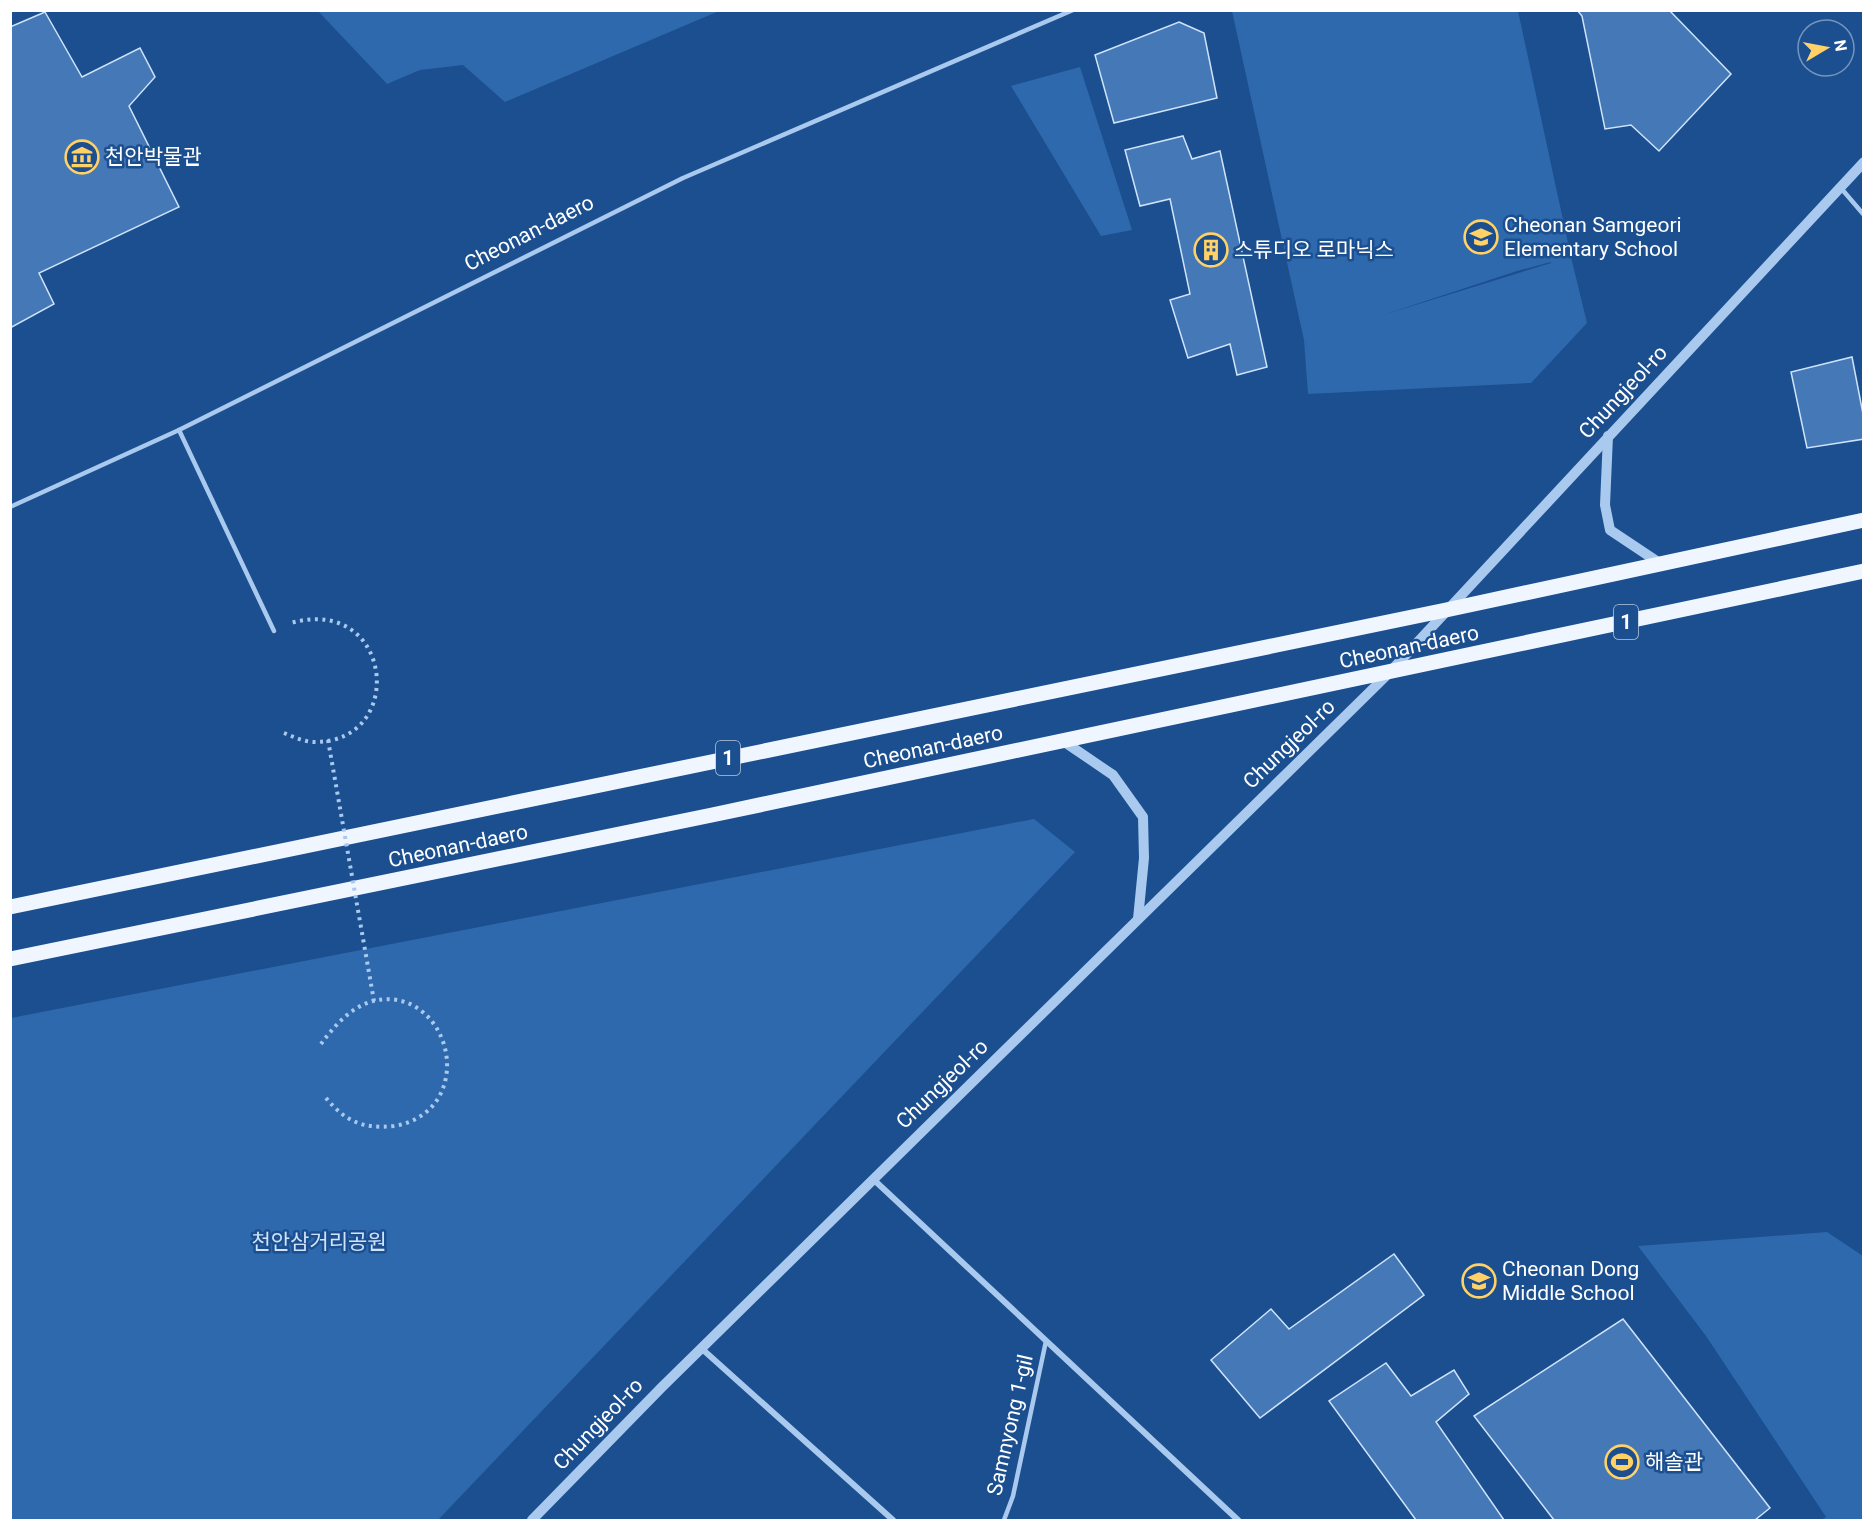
<svg xmlns="http://www.w3.org/2000/svg" width="1874" height="1531" font-family="Roboto,'Noto Sans KR',sans-serif">
	<rect width="100%" height="100%" fill="#1b4f8f"/>
	<g fill="#2e69ad" fill-rule="evenodd">
		<path d="M318,11H719L505,102L463,65L420,70L387,84Z"/>
		<path d="M1232,11H1518L1571,257L1587,323L1531,383L1308,394L1304,340ZM1551,262V263L1383,315L1517,271Z"/>
		<path d="M1080,67L1132,230L1101,236L1011,86Z"/>
		<path d="M1034,819L1075,852L438,1520H11V1018Z"/>
		<path d="M1827,1232L1863,1256V1520H1821L1826,1517L1706,1336L1638,1246Z"/>
	</g>
	<g fill="#4478b7" stroke="#cfe3fa" stroke-width="1.5">
		<path d="M1577,10H1669L1731,74L1659,151L1631,125L1605,129L1582,16Z"/>
		<path d="M45,12L82,77L140,48L155,77L129,106L179,207L39,273L54,304L10,328V27Z"/>
		<path d="M1179,22L1204,33L1217,98L1114,123L1095,55Z"/>
		<path d="M1183,136L1192,159L1220,151L1267,367L1237,375L1230,344L1188,358L1170,300L1190,294L1170,199L1140,206L1125,150Z"/>
		<path d="M1852,357L1864,419V439L1807,448L1791,372Z"/>
		<path d="M1394,1254L1424,1295L1260,1418L1211,1360L1271,1309L1289,1329Z"/>
		<path d="M1623,1319L1770,1508L1755,1520H1554L1474,1416Z"/>
		<path d="M1386,1363L1411,1396L1454,1370L1469,1394L1436,1422L1504,1520H1416L1329,1401Z"/>
	</g>
	<g fill="none" stroke-linecap="round" stroke-linejoin="round">
		<g stroke="#a9c9ee" stroke-width="4" stroke-dasharray="3 4.5" stroke-linecap="butt">
			<path d="M284,733C294,737 304,742 315,742C408,742 393,594 291,623"/>
			<path d="M321,1044C334,1026 351,1007 373,1001C426,988 462,1048 441,1093C432,1112 414,1123 394,1126C363,1129 346,1122 326,1098"/>
		</g>
		<g stroke="#a9c9ee" stroke-width="4.5">
			<path d="M1840,187L1864,215"/>
			<path d="M179,430L274,631"/>
			<path d="M10,507L179,430L683,178L1073,10"/>
			<path d="M1004,1520L1013,1496L1046,1341"/>
		</g>
		<g stroke="#a9c9ee" stroke-width="6">
			<path d="M873,1179L1238,1520"/>
			<path d="M701,1348L893,1520"/>
		</g>
		<g stroke="#a9c9ee" stroke-width="10">
			<path d="M1608,436L1605,505L1610,530L1661,564"/>
			<path d="M1063,741L1113,775L1143,817L1144,858L1138,919"/>
			<path d="M532,1520L662,1387L1389,673L1864,162"/>
		</g>
		<g stroke="#f0f6ff" stroke-width="15">
			<path d="M10,907L1446,610L1864,520"/>
			<path d="M10,959L712,815L1864,571"/>
		</g>
		<path stroke="#a9c9ee" stroke-width="4" stroke-dasharray="3 4.5" stroke-linecap="butt" d="M328,740L374,1001"/>
	</g>
	<defs>
		<symbol id="museum-ring" viewBox="-11 -11 22 22"><circle r="9.5" fill="#1b4f8f" stroke="#ffd166" stroke-width="1.5"/><path d="M0-6L6-3V-2H-6V-3ZM-5-1h2V3h-2ZM-1-1h2V3h-2ZM3-1h2V3H3ZM-6 4H6V6H-6Z" fill="#ffd166"/></symbol>
		<symbol id="school-ring" viewBox="-11 -11 22 22"><circle r="9.5" fill="#1b4f8f" stroke="#ffd166" stroke-width="1.5"/><path d="M0-5L7-2L0 1L-7-2ZM-4 1L0 2.5L4 1V4Q0 6-4 4Z" fill="#ffd166"/></symbol>
		<symbol id="building-ring" viewBox="-11 -11 22 22"><circle r="9.5" fill="#1b4f8f" stroke="#ffd166" stroke-width="1.5"/><path d="M-4-6H4V6H1V3H-1V6H-4ZM-2.5-4.3h1.7v1.8h-1.7ZM.8-4.3h1.7v1.8H.8ZM-2.5-1h1.7V.8h-1.7ZM.8-1h1.7V.8H.8Z" fill="#ffd166"/></symbol>
		<symbol id="stadium-ring" viewBox="-11 -11 22 22"><circle r="9.5" fill="#1b4f8f" stroke="#ffd166" stroke-width="1.5"/><path d="M0-5a6.5 5 0 1 0 0 10a6.5 5 0 1 0 0-10ZM-3.5-1.8h7v3.6h-7Z" fill="#ffd166"/></symbol>
	</defs>
	<g fill-rule="evenodd">
		<use href="#museum-ring" x="63" y="138" width="38" height="38"/>
		<use href="#school-ring" x="1462" y="218" width="38" height="38"/>
		<use href="#building-ring" x="1192" y="231" width="38" height="38"/>
		<use href="#school-ring" x="1460" y="1262" width="38" height="38"/>
		<use href="#stadium-ring" x="1603" y="1443" width="38" height="38"/>
	</g>
	<g text-anchor="middle" dominant-baseline="central" stroke-width="5" stroke-linejoin="round" paint-order="stroke">
		<g fill="#1b4f8f" stroke="#bbcadd" stroke-width="1.5">
			<rect x="1614" y="605" width="24" height="34" rx="4.5"/>
			<rect x="716" y="741" width="24" height="34" rx="4.5"/>
		</g>
		<g font-size="20" font-weight="bold" fill="#fff">
			<text x="1626" y="622">1</text>
			<text x="728" y="758">1</text>
		</g>
		<g font-size="21" fill="#fff" stroke="#1b4f8f" text-anchor="start">
			<text x="105" y="157">천안박물관</text>
			<text x="1504" y="225">Cheonan Samgeori<tspan x="1504" dy="24">Elementary School</tspan></text>
			<text x="1234" y="250">스튜디오 로마닉스</text>
			<text x="1502" y="1269">Cheonan Dong<tspan x="1502" dy="24">Middle School</tspan></text>
			<text x="1645" y="1462">해솔관</text>
		</g>
		<g font-size="21" fill="#fff" stroke="#1b4f8f">
			<text transform="translate(529 233) rotate(-27)">Cheonan-daero</text>
			<text transform="translate(1623 392) rotate(-47)">Chungjeol-ro</text>
			<text transform="translate(1409 647) rotate(-12)">Cheonan-daero</text>
			<text transform="translate(1289 744) rotate(-44)">Chungjeol-ro</text>
			<text transform="translate(933 747) rotate(-12)">Cheonan-daero</text>
			<text transform="translate(458 846) rotate(-12)">Cheonan-daero</text>
			<text transform="translate(942 1084) rotate(-44)">Chungjeol-ro</text>
			<text transform="translate(598 1424) rotate(-46)">Chungjeol-ro</text>
			<text transform="translate(1010 1425) rotate(-77)">Samnyong 1-gil</text>
		</g>
		<g font-size="21" fill="#cfe3fa" stroke="#1b4f8f">
			<text x="319" y="1242">천안삼거리공원</text>
		</g>
	</g>
	<rect width="1874" height="1531" fill="none" stroke="#ffffff" stroke-width="24"/>
	<g transform="translate(1826 48) rotate(80)"><circle r="28" fill="#1b4f8f" stroke="#7695bc" stroke-width="1.5"/>
	<path d="M0-4.5L10 22L0 15L-10 22Z" fill="#ffd166"/>
	<text y="-9" font-size="16" font-weight="bold" text-anchor="middle" fill="#ffffff">N</text>
	</g>
</svg>
